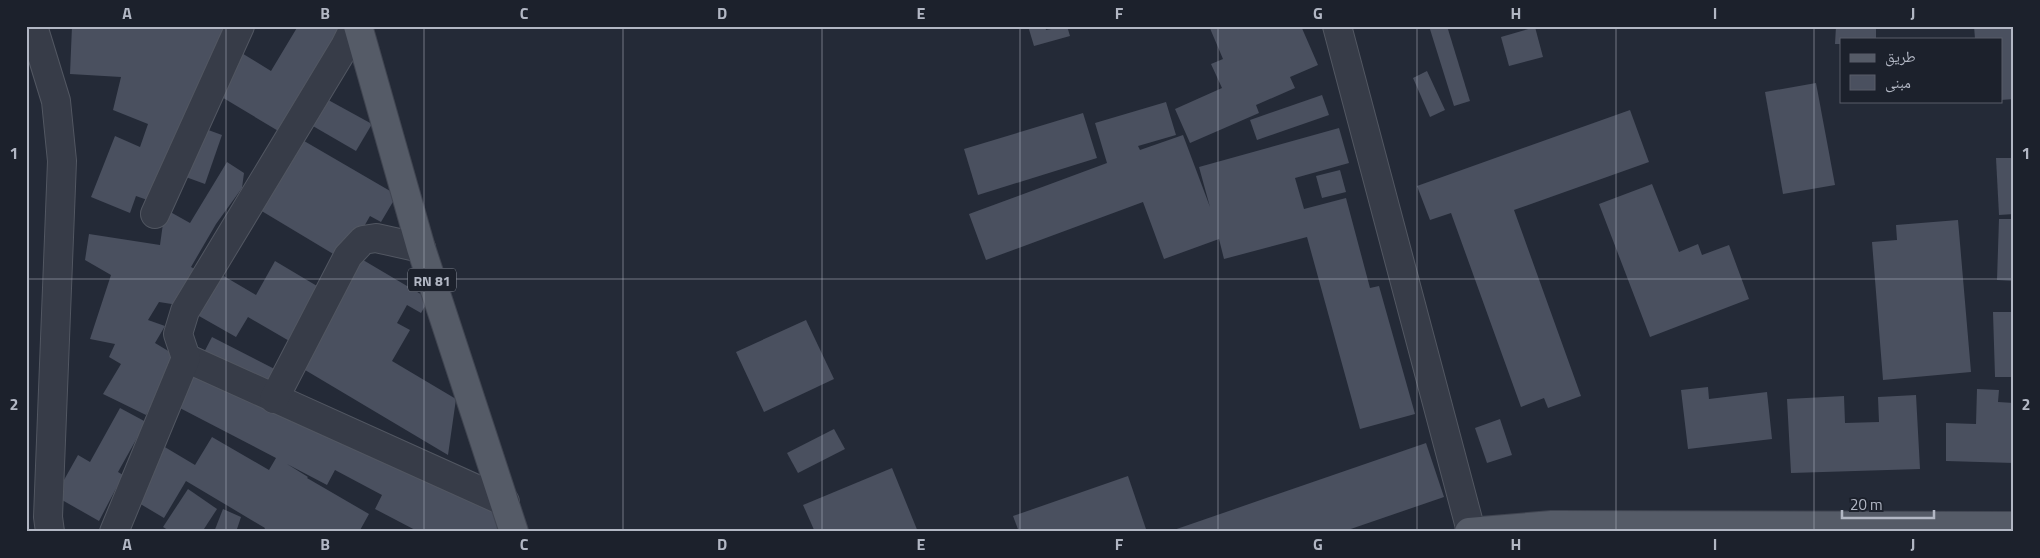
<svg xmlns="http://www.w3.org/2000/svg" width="2040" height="558" font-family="'Titillium Web','Noto Naskh Arabic',sans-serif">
	<rect width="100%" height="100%" fill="#242a37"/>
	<g fill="#4a505f">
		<path d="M72,26H233L153,202L136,196L130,213L91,197L115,136L140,147L148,124L113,110L121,77L70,74Z"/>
		<path d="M298,26H339L343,35L280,132L215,93L240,52L271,71Z"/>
		<path d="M1028,26H1045L1046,30L1067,26L1070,36L1034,46Z"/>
		<path d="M1209,26H1301L1318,65L1290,77L1295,88L1256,105L1259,113L1190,143L1175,109L1222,88L1211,64L1223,59Z"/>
		<path d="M1429,26H1447L1470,101L1454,106Z"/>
		<path d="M1836,26H1876V39H1841V44H1835Z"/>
		<path d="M1974,26H2014V99L2001,100V39H1975Z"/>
		<path d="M1535,27L1543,57L1509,66L1501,37Z"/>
		<path d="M1427,71L1445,110L1430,117L1413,78Z"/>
		<path d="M1816,83L1835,185L1783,194L1765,92Z"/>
		<path d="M1322,95L1329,115L1257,140L1250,120Z"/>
		<path d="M321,96L372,124L356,151L306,122Z"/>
		<path d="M1166,102L1176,135L1138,146L1140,150L1183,135L1210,207L1199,167L1339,128L1349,163L1295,178L1304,209L1346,198L1370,288L1379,286L1415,414L1360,429L1307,237L1224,259L1219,239L1164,259L1143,202L986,260L969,214L1107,163L1095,123Z"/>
		<path d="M1630,110L1649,162L1514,210L1581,396L1548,408L1544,398L1521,407L1451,213L1430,220L1417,186Z"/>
		<path d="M1083,113L1097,158L978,195L964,149Z"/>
		<path d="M200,127L222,135L205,184L183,176Z"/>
		<path d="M299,138L397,195L381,222L370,216L304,332L291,342L248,317L236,337L199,316L222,275L256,295L275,261L317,286L335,255L260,210Z"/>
		<path d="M1996,158H2014V214L1999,215Z"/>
		<path d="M227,162L244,173L242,188L216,224L191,267L198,271L178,305L159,302L148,320L165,326L155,343L180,358L146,415L103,394L121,364L109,357L115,344L90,339L111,275L85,260L89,234L160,245L165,209L190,223Z"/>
		<path d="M1340,170L1346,192L1322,198L1316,176Z"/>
		<path d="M1652,184L1679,252L1698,244L1702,255L1729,245L1749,299L1650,337L1599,204Z"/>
		<path d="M1999,219H2014V281L1997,280Z"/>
		<path d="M1958,220L1971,372L1883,380L1872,242L1897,240L1896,225Z"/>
		<path d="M358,257L429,299L421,313L407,305L397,323L410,330L392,361L456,399L448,455L295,364Z"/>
		<path d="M1993,312H2014V377H1995Z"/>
		<path d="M806,320L834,379L764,412L736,352Z"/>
		<path d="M212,337L296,380L281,408L506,515L497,532H419L375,509L382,495L335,470L327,485L287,464L308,477L307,478L369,514L359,532H263L265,528L186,481L164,518L127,496L158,443L195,465L212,437L269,470L276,458L176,406Z"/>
		<path d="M1708,387L1709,399L1767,392L1772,439L1688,449L1681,390Z"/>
		<path d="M1977,389L1999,390L1998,402L2014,403V463L1946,461V423L1976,424Z"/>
		<path d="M1916,395L1920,469L1791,473L1787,399L1844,396L1845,423L1879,422L1878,397Z"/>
		<path d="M120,408L146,422L118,472L123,475L99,521L55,496L78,455L90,462Z"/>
		<path d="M1500,419L1512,455L1487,463L1475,428Z"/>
		<path d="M834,429L845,449L798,473L787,453Z"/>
		<path d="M1426,443L1444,497L1342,532H1168Z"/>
		<path d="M892,468L918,532H815L803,505Z"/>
		<path d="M1128,476L1147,532H1019L1013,516Z"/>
		<path d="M188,489L217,509L202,532H171L163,527Z"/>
		<path d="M223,509L241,517L236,532H214Z"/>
	</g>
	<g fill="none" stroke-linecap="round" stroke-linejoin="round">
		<defs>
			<g id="street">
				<path d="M33,26L56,101L62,161L48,517L50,532"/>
				<path d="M1337,26L1471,531"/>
				<path d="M155,214L240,26"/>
				<path d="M186,358L505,502"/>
				<path d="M274,399L348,256L363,240L376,238L421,248"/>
				<path d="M114,532L186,358L178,334L185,311L345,46L355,26"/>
			</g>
			<g id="primary">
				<path d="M358,26L421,248L514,532"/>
				<path d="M1469,532L1552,525L2014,526"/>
			</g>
		</defs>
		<use href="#street" stroke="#525762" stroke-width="30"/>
		<use href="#primary" stroke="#404551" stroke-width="30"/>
		<use href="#street" stroke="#373c48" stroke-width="28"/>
		<use href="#primary" stroke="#555b67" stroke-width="28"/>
	</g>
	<path fill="none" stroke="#b2b7c4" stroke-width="1" stroke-opacity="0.55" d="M226,26V532M424,26V532M623,26V532M822,26V532M1020,26V532M1218,26V532M1417,26V532M1616,26V532M1814,26V532M26,279H2014"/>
	<g text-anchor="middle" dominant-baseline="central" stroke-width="4.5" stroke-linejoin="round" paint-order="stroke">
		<rect fill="#1c212c" stroke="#858a96" stroke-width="1" x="408" y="268.5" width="48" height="23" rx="4"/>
		<g font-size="14" font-weight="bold" fill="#b2b7c4">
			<text x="432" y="280">RN 81</text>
		</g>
	</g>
	<rect width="2040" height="558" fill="none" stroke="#1c212c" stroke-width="55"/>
	<rect x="1840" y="38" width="162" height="65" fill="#1c212c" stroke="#585d69"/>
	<rect x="1850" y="54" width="25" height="8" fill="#555b67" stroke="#585d69"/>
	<text x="1885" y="62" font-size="15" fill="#b2b7c4">طريق</text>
	<rect x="1850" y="75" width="25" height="15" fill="#4a505f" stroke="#585d69"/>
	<text x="1885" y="88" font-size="15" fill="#b2b7c4">مبنى</text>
	<path d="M1842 510v8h92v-8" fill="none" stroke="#b2b7c4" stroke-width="2.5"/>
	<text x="1850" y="510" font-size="15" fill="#b2b7c4" stroke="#1c212c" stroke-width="4" paint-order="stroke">20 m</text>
	<rect x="28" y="28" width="1984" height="502" fill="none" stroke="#b2b7c4" stroke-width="2"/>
	<g font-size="16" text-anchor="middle" font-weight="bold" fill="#b2b7c4">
		<text x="127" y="19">A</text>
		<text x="325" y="19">B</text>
		<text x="524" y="19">C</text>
		<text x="722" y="19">D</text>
		<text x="921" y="19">E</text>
		<text x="1119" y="19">F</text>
		<text x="1318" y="19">G</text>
		<text x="1516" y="19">H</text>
		<text x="1715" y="19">I</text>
		<text x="1913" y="19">J</text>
		<text x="14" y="159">1</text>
		<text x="2026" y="159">1</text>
		<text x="14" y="410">2</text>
		<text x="2026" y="410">2</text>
		<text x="127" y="550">A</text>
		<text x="325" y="550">B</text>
		<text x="524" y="550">C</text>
		<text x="722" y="550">D</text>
		<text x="921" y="550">E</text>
		<text x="1119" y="550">F</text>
		<text x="1318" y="550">G</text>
		<text x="1516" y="550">H</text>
		<text x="1715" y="550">I</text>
		<text x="1913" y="550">J</text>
	</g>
</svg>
